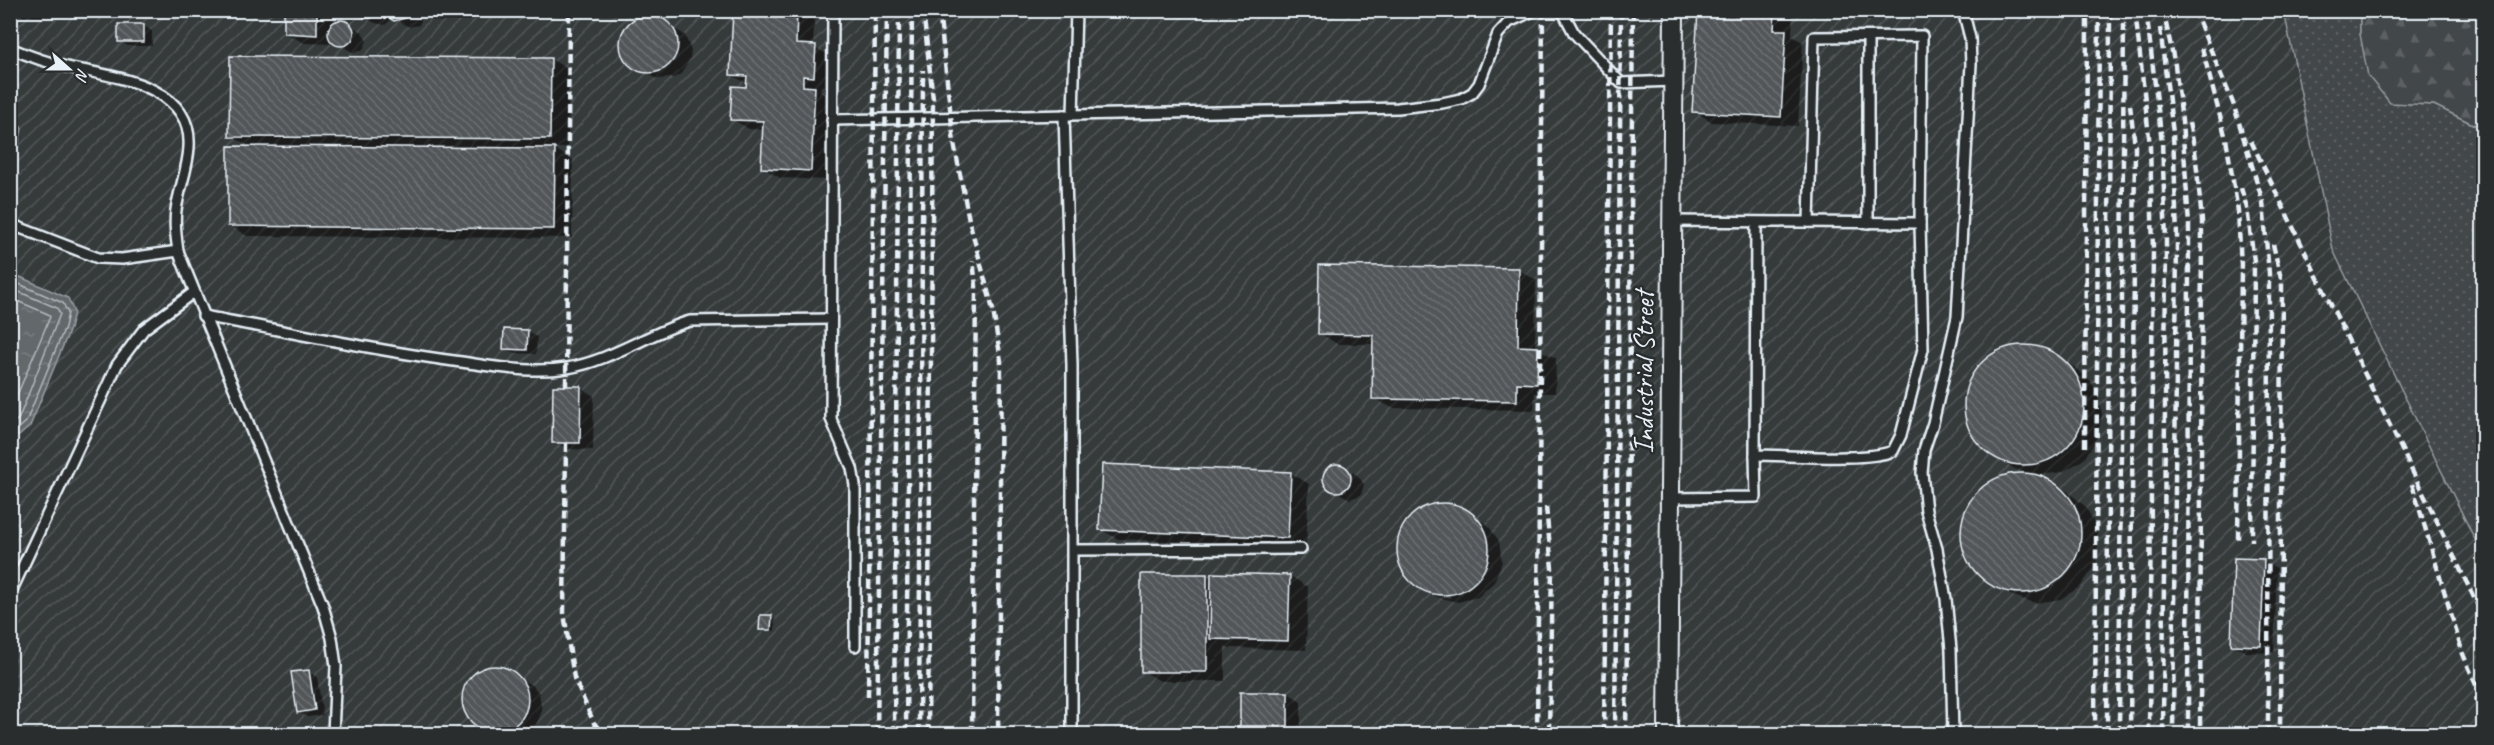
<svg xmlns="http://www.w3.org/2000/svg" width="2494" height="745" font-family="Caveat,sans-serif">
	<defs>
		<pattern id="industrial-furrows" width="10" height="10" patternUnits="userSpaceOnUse" patternTransform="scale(1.5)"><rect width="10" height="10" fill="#363a3b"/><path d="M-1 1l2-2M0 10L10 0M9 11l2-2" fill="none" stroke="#535758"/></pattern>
		<pattern id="grass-dots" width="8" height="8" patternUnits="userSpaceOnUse" patternTransform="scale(1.5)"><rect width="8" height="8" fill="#424648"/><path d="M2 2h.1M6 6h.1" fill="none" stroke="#5d6163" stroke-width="1.8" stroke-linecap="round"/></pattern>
		<pattern id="forest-firs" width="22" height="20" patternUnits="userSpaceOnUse" patternTransform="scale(1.5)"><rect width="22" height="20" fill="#424648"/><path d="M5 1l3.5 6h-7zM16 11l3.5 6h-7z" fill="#5d6163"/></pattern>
		<pattern id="water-ripples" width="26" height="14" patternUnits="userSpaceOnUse" patternTransform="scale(1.5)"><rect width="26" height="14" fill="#63686b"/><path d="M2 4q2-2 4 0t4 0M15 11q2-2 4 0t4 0" fill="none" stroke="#797e81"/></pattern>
		<pattern id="building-back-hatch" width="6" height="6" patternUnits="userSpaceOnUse" patternTransform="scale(1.5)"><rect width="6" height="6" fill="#535759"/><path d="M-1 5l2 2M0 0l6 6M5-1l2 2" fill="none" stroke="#6c7072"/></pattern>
	</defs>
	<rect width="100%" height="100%" fill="#2a2d2e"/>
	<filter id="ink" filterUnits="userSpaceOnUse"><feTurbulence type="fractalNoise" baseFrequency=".0167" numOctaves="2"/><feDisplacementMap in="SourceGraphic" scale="12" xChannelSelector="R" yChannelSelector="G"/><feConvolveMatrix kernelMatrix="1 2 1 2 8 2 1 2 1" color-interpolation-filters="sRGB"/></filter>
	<g filter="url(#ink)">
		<path fill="url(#industrial-furrows)" d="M11,11H2285L2333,250L2483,556V734H11L10,175L22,129L11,122Z"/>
		<path fill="url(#grass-dots)" stroke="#959ca0" stroke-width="1.5" d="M2284,11H2360V34L2390,102L2434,105L2483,129V556L2333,250Z"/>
		<g fill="url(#forest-firs)" stroke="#959ca0" stroke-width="1.5">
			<path d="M2360,11H2483V129L2434,105L2390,103L2368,76L2360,34Z"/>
			<path d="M11,108L22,129L11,175Z"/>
		</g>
		<path fill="url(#water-ripples)" stroke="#989fa3" stroke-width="1.5" d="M11,273L68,298L74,312L70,329L30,426L19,436L11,435Z"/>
		<g fill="#0007">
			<path d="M13,10H83L82,17L23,16Z"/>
			<path d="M286,10H450L449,15L442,22L432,20L421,14V21L419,25L409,27L393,18L385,25L375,23L360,15L359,18L350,21L334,13V24L338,22L348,24L362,32L367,41L363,50L354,53L334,41V44L304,43L286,33Z"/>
			<path d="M735,10H815L813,47L833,57L832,86H821L820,92L833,99L828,180L780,178L762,167L764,130L749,129L732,119L748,84L731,75Z"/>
			<path d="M1699,10H1793L1792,36L1803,42L1798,126L1712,122L1694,111Z"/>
			<path d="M648,17L656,18L685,35L691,51L690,59L681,74L674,78L657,79L628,61L622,45L623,37L632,23Z"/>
			<path d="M144,26L152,31V46H128L119,41Z"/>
			<path d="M551,59L569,70L568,148H553L573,160L572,238L247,236L229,225L251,147L231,136Z"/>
			<path d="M1518,270L1536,280L1535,348L1556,358L1555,393H1535L1534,410L1392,408L1374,398L1375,344H1337L1320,333Z"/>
			<path d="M506,330L528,332L537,337L536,354L514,353L505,348Z"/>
			<path d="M2015,347L2040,348L2070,364L2089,379L2096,390L2102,414L2097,438L2084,459L2063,472L2033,476L2049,480L2067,491L2086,507L2097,529L2098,554L2095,566L2081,586L2061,599L2036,603L2013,596L1994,586L1975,570L1968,559L1962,536L1966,511L1980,490L2001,477L2030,473L2015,469L1996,458L1977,442L1967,420L1965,396L1974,372L1992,355Z"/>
			<path d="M581,388L594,396L593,450L568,449L554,442Z"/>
			<path d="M1338,465L1357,475L1364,484L1361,495L1350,499L1331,489L1324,480L1327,470Z"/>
			<path d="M1291,473L1309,484L1306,547L1118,539L1100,529Z"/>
			<path d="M1443,504L1454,505L1487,524L1499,541L1502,562L1494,582L1478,597L1458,602L1437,597L1431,594L1450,598L1451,595L1422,588L1407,574L1399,554L1402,533L1406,524L1422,509Z"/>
			<path d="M2263,561L2277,568L2274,653L2246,652L2232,644Z"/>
			<path d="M1143,575H1207L1213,578L1290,576L1308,587L1306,650L1229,648L1225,646V681H1160L1143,671Z"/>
			<path d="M771,616L775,619V631L761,629Z"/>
			<path d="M494,667L503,668L533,686L539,693L542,711L535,728L526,734H492L479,727L467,714L464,696L466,688L477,673Z"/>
			<path d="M308,672L317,677L323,715L307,717L299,712Z"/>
			<path d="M1288,693L1301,701V734H1322L1255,733L1241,725Z"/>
		</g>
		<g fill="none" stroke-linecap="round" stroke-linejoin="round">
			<g stroke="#b3bac0" stroke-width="1.5">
				<path d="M10,280L63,303L68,313L65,327L26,422L18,429H10"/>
				<path d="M10,288L57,308L60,314L19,418L16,421H10"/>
				<path d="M10,298L48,314L50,317L10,412"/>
			</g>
		</g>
		<g fill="url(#building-back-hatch)" stroke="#e8f1f8" stroke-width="1.5">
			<path d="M284,10H317V35L284,33Z"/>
			<path d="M356,10H379L371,18H365Z"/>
			<path d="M384,10H409L405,18L394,21L389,18Z"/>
			<path d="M733,10H797L796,44L816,45L814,77L803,76V86L815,87L811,171L761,168L763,121L730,120L732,86L746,87L747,76L730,75Z"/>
			<path d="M1698,10H1775L1774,30H1786L1781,117L1692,112Z"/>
			<circle cx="649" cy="44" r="29"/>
			<circle cx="341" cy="33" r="13"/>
			<rect x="118" y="24" width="26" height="18"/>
			<path d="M230,56L551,58L550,139L229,137Z"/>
			<path d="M228,146L555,148L554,229L228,226Z"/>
			<path d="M1319,265L1519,268L1518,346L1538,347L1537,384L1517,383V401L1372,399L1373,335L1318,334Z"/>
			<path d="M504,329L528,330L527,350L503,349Z"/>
			<circle cx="2024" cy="405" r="60"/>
			<path d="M553,386H581L580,443H552Z"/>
			<circle cx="1337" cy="478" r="14"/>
			<path d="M1102,464L1291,472L1288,538L1099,530Z"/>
			<circle cx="2021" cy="533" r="60"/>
			<circle cx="1443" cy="549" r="46"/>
			<path d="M2234,558L2264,559L2261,646L2231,645Z"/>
			<path d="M1211,573L1290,575L1288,641L1210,639Z"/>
			<rect x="1141" y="574" width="66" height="98"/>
			<path d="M760,615H772L771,630H759Z"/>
			<circle cx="495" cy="699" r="33"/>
			<path d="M309,670L315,710L297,713L291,672Z"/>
			<rect x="1240" y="692" width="48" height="34"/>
			<path d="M1321,732V734H1272V733Z"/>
		</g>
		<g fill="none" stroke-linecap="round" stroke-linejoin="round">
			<defs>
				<g id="service">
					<path d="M833,10L831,419L852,468L855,485V646"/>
					<path d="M1562,10L1574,33L1621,83L1673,81"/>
					<path d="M10,48C29,56 48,63 67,67C113,77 193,84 189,147C188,169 179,189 176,210C174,224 176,237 178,251L323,606L332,638L336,666L333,734"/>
					<path d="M1073,114L1076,10"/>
					<path d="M1064,115L1072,365V734"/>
					<path d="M832,120L1313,110L1398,108L1442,103L1461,99L1472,93L1479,84L1498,34L1509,22L1535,10"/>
					<path d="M1671,221L1920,223L1923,349L1901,435L1893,451C1865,462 1789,455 1755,455L1756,222"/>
					<path d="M1809,222L1814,37L1922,36L1920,223"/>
					<path d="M1868,223V37"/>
					<path d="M10,224L98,258L122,259L178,251"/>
					<path d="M203,316C287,331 370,350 454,361C491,366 530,374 567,368C611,361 648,333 690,321L831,319"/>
					<path d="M1670,498L1756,497L1755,455"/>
					<path d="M1073,550L1301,549"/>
					<path d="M10,594L117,365L144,329L194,292"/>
					<path d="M1953,734L1951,650L1946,599L1937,549L1926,511L1922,473L1924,450L1933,423L1957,317L1971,64L1970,38L1963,10"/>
				</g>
				<path id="minor" d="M1668,734L1674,10"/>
			</defs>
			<use href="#service" stroke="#e8f1f8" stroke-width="14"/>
			<use href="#minor" stroke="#e8f1f8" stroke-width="22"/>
			<use href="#service" stroke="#2a2d2e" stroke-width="9"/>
			<use href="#minor" stroke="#2a2d2e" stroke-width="18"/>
			<g stroke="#e8f1f8" stroke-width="4.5" stroke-dasharray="9 4.5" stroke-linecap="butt">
				<path d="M923,10L933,99L928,734"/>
				<path d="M939,10L954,143L969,220L993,310L1001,361L998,734"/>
				<path d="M2135,10L2150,146L2153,249L2149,734"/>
				<path d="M2146,10L2162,142L2166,241L2163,734"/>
				<path d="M2163,10L2175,65L2182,121L2189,225L2188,734"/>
				<path d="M2194,10L2233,103L2263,202L2269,274L2268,734"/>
				<path d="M2160,28L2173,133L2177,236L2173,734"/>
				<path d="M2202,48L2226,139L2238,211L2241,266L2238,541"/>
				<path d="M2189,123L2195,150L2202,221L2200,734"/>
				<path d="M2251,141L2484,618"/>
				<path d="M2241,188L2247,208L2254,261L2252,541"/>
				<path d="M2273,244L2282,283L2280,734"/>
				<path d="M566,386L569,10"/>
				<path d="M566,443L564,613L574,678L594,723L603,734"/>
				<path d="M2085,447L2087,10"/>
				<path d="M2412,484L2463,654L2484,704"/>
				<path d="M1546,507L1552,568L1549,734"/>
				<path d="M868,697L875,10"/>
				<path d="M2476,697L2484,722"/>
				<path d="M877,734L887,10"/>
				<path d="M894,734L899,10"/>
				<path d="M906,734L912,10"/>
				<path d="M919,734L923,70"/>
				<path d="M972,734L976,286L973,261"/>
				<path d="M1537,734L1543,10"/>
				<path d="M1604,734L1611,10"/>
				<path d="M1615,734L1621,10"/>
				<path d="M1626,734L1633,10"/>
				<path d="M2095,734L2099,10"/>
				<path d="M2107,734L2110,10"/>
				<path d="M2119,734L2124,10"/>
				<path d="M2130,734L2135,146L2130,105"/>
			</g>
		</g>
	</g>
	<g text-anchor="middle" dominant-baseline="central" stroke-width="5" stroke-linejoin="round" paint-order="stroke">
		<g font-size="28" fill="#e8f1f8" stroke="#2a2d2e">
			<text transform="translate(1643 372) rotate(-90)">Industrial Street</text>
		</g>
	</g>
	<rect width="2494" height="745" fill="none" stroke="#2a2d2e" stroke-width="36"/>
	<rect x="18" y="18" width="2458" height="709" fill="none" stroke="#e8f1f8" stroke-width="2" filter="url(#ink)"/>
	<g transform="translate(69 69) rotate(111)" stroke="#2a2d2e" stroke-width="4.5" paint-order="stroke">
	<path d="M0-4.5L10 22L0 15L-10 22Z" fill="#e8f1f8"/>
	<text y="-9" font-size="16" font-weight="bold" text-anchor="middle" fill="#e8f1f8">N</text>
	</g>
</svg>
